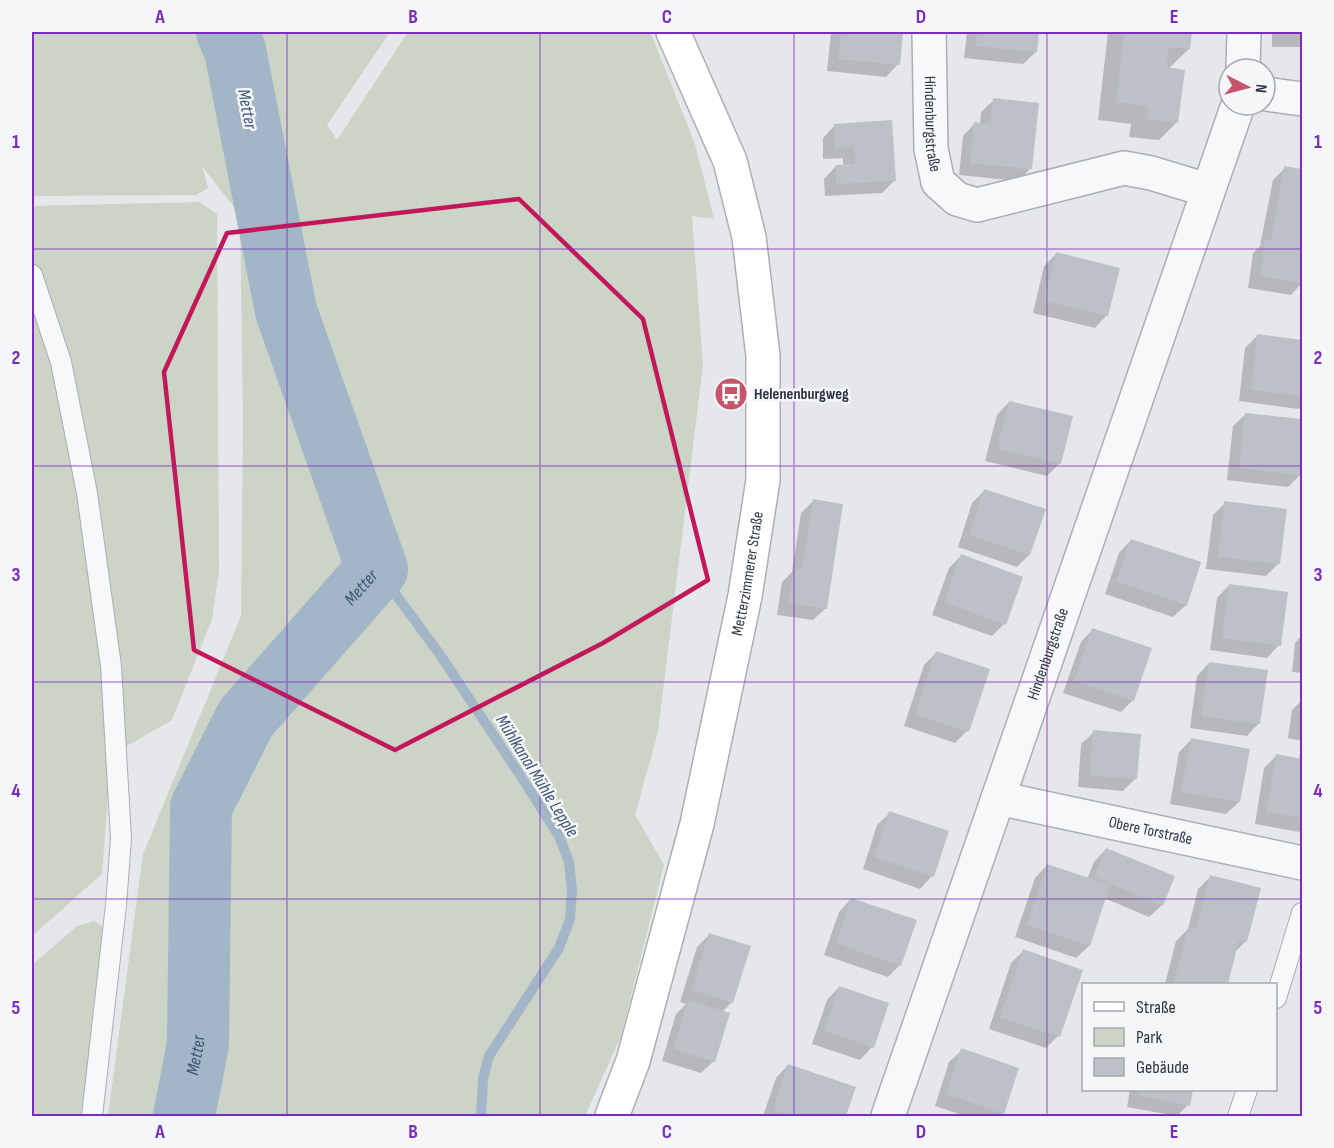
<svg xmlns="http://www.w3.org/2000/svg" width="1334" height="1148" font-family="'Sofia Sans Condensed',sans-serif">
	<rect width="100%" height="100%" fill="#e5e7eb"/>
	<g fill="#cbd4c6">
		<path d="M32,32H390L327,125L337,140L408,32H649L652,36L695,144L714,219L692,216L703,365L658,732L635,815L664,865L621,1036L585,1116H108L143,854L241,616L243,424L240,215L202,166L208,188L196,195L32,196Z"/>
		<path d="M199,202L217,214L219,571L212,619L172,720L111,755L102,874L32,936V206Z"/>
		<path d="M94,921L103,926L106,940L81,1116H32V965L77,926Z"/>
	</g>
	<g fill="#0003">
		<path d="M831,32H902L898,64L886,77L827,71Z"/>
		<path d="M967,32H1038L1036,52L1023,64L964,58Z"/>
		<path d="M1108,32H1173L1190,33L1189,49L1168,69L1177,122L1159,140L1129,137L1131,124L1098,120Z"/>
		<rect x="1272" y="32" width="30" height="15"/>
		<path d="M994,100L1030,169L1018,181L959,175L963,136L975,123L980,124L981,112Z"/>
		<path d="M835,125L894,181L882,193L825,196L824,179L836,166H843V158L823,159V138Z"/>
		<path d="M1285,168L1302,170V283L1291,295L1248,288L1253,253L1260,246L1273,180Z"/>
		<path d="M1056,254L1107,315L1095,328L1033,313L1044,266Z"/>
		<path d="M1257,336L1302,341V406L1299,409L1239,401L1245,348Z"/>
		<path d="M1009,402L1071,417L1059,464L1047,476L985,461L997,415Z"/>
		<path d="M1246,414L1302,421L1300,475L1288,487L1227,480L1233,426Z"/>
		<path d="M985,490L1029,555L1017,567L958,547L972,503Z"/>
		<path d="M813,501L826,608L813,620L777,615L782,582L792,572L801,513Z"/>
		<path d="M1225,503L1279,563L1266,576L1206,569L1213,515Z"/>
		<path d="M1131,540L1186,605L1173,617L1105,594L1119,553Z"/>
		<path d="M961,556L1004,624L992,636L932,615L949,568Z"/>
		<path d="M1229,585L1279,645L1267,658L1210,650L1217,598Z"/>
		<path d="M1093,629L1133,700L1121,712L1063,693L1081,642Z"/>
		<path d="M1302,635V673L1292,672L1295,643Z"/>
		<path d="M937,652L967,731L955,743L904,726L924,665Z"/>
		<path d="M1209,663L1259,723L1247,736L1190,728L1197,676Z"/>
		<path d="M1302,700V741L1288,738L1292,710Z"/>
		<path d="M1094,732L1136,778L1123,791L1078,787L1081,744Z"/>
		<path d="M1191,740L1239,802L1226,814L1170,804L1179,752Z"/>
		<path d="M1302,741V829L1299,832L1255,824L1264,768L1277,755L1299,759Z"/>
		<path d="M890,813L932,876L920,889L863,869L877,825Z"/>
		<path d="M1106,849L1162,905L1149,917L1104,898L1089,946L1076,958L1015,937L1035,878L1047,865L1087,879L1094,862Z"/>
		<path d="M1210,877L1246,941L1234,953L1226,984H1165L1176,941L1188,929L1198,889Z"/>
		<path d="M851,899L900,965L888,977L824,955L839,912Z"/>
		<path d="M709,935L732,1002L722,1012L714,1061L701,1073L662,1061L676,1014L686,1004L680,1002L697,947Z"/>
		<path d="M1023,951L1058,1036L1046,1048L989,1029L1011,963Z"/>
		<path d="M839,987L872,1047L860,1060L812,1044L827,1000Z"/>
		<path d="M962,1050L1003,1113L999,1116H965L935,1106L949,1062Z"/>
		<path d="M788,1065L854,1088L845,1116H763L776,1078Z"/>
		<path d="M1130,1090H1192L1188,1105L1177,1116L1127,1107Z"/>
	</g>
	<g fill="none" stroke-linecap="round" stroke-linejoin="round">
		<path stroke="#a3b6c8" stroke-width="10" d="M377,569L441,656L520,775L559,836L569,862L572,890L570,919L559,948L489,1056L483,1079L481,1116"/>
		<path stroke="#a3b6c8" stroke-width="62" id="s1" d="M184,1116L198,1044L201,807L246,718L377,569L286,311L235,50L227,32"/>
	</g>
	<g fill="#bcc1c8">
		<path d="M841,32H903L900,65L838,59Z"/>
		<path d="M977,32H1039L1037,52L976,46Z"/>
		<path d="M1124,32H1192L1190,49L1169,47L1166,67L1185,70L1178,123L1147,119L1148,106L1116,102Z"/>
		<path d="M993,98L1039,103L1032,169L970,163L974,122L990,124Z"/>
		<path d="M892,120L896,181L836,184V165L855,164L854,147L835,148L834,124Z"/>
		<path d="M1284,166L1302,169V283L1260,276L1265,239L1271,240Z"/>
		<path d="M1056,252L1120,268L1108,316L1044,301Z"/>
		<path d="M1257,334L1302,340V396L1251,390Z"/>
		<path d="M1009,401L1073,416L1061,464L997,449Z"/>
		<path d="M1245,413L1302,419L1301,475L1239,468Z"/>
		<path d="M984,489L1046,509L1030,555L969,535Z"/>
		<path d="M813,499L843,504L827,609L788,603L794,568L802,569Z"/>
		<path d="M1224,501L1287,509L1280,564L1218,557Z"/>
		<path d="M1131,539L1201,562L1187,606L1116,581Z"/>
		<path d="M961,554L1023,577L1006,625L944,602Z"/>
		<path d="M1229,584L1288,592L1281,646L1222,638Z"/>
		<path d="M1092,628L1152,648L1134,701L1074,681Z"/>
		<path d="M936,651L990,669L969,732L915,714Z"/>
		<path d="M1209,662L1268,670L1260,724L1201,716Z"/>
		<path d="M1093,730L1141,734L1137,779L1090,776Z"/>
		<path d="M1191,738L1250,749L1240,802L1181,792Z"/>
		<path d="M1276,754L1302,759V818L1266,812Z"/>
		<path d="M889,811L949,831L934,877L874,857Z"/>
		<path d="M1106,848L1175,876L1163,906L1094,877Z"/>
		<path d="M1047,864L1110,885L1090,946L1027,925Z"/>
		<path d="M1210,875L1261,888L1247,942L1239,940L1228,984H1185L1174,982L1188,927L1196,929Z"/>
		<path d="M851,898L917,920L901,966L836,943Z"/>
		<path d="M709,933L751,946L733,1003L691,990Z"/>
		<path d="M1023,949L1083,970L1060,1037L1000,1017Z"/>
		<path d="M839,986L889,1003L874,1048L824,1031Z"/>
		<path d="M688,1000L730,1013L715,1062L673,1049Z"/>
		<path d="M961,1048L1019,1068L1004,1114L946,1094Z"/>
		<path d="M788,1064L856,1087L846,1116H793L773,1110Z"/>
		<path d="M1139,1090H1193L1190,1106L1138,1095Z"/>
	</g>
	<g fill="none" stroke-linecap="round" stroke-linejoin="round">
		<defs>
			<g id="lane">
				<path d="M32,275L61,362L87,493L111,666L121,838L116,905L92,1116"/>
				<path d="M1276,998L1302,913"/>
				<path d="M1238,1116L1247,1090"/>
			</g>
			<g id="street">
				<path id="s2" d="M929,32L931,149L938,182L957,199L977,205L1124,168L1151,173L1207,190"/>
				<path d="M1243,69L1244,32"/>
				<path d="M1265,94L1302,99"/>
				<path id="s3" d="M998,798L1302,863"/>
				<path id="s4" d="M888,1116L1238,105"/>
			</g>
			<g id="secondary">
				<path id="s5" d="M612,1116L633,1061L697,824L745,596L763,480V356L749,237L730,161L673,32"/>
			</g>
		</defs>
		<use href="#lane" stroke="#aaaeb5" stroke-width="22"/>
		<use href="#street" stroke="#aaaeb5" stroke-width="36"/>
		<use href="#secondary" stroke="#aaaeb5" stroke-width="36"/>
		<use href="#lane" stroke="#f7f8fa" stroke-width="20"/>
		<use href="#street" stroke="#f7f8fa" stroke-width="33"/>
		<use href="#secondary" stroke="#fff" stroke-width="33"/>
	</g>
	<path fill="none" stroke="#c2185b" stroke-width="4.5" stroke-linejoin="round" d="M519,199L643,319L708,580L603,643L395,750L194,650L164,372L227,233Z"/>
	<path fill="none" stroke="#7b2cbf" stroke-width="1.5" stroke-opacity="0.55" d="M287,32V1116M540,32V1116M794,32V1116M1047,32V1116M32,249H1302M32,466H1302M32,682H1302M32,899H1302"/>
	<defs>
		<symbol id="bus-disc" viewBox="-11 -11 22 22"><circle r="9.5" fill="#c5556a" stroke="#f4f6f8"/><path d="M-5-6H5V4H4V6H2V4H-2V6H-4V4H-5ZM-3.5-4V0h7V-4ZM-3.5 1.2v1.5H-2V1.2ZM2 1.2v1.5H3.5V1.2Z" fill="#fff"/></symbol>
	</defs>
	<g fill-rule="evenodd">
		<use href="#bus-disc" x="712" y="375" width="38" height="38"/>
	</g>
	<g text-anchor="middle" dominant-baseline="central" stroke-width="5" stroke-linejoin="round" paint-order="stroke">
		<g font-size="16" fill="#2d3643" stroke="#f4f6f8">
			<text stroke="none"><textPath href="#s2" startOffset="92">Hindenburgstraße</textPath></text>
			<text stroke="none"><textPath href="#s5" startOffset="560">Metterzimmerer Straße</textPath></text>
			<text stroke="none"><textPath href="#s4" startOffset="489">Hindenburgstraße</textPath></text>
			<text stroke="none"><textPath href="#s3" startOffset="156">Obere Torstraße</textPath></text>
		</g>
		<g font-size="16" font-weight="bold" fill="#2d3643" stroke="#f4f6f8" text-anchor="start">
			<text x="754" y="394">Helenenburgweg</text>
		</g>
		<g font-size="18" font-style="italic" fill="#3a5674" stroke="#f4f6f8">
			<text transform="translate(247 109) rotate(79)">Metter</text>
			<text stroke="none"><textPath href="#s1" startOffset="584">Metter</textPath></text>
			<text transform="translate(537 776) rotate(58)">Mühlkanal Mühle Lepple</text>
			<text stroke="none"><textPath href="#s1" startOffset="62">Metter</textPath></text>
		</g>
	</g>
	<rect width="1334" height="1148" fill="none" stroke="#f4f6f8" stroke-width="66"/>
	<rect x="1082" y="983" width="195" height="108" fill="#f4f6f8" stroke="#a4a9b0" stroke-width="1.5"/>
	<rect x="1094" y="1002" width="30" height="9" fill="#ffffff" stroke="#a4a9b0" stroke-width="1.5"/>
	<text x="1136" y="1013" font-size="18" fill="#2d3643">Straße</text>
	<rect x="1094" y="1028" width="30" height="18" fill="#cbd4c6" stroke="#a4a9b0" stroke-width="1.5"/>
	<text x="1136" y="1043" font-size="18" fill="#2d3643">Park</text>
	<rect x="1094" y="1058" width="30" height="18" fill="#bcc1c8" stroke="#a4a9b0" stroke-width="1.5"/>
	<text x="1136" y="1073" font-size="18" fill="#2d3643">Gebäude</text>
	<g transform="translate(1247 87) rotate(96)"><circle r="28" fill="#f4f6f8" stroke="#a4a9b0" stroke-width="1.5"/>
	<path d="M0-4.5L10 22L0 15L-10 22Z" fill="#c5556a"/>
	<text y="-9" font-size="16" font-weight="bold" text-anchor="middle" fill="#2d3643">N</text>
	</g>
	<rect x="33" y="33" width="1268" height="1082" fill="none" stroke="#7b2cbf" stroke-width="2"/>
	<g font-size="20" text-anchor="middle" font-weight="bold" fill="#7b2cbf">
		<text x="160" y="23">A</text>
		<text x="413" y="23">B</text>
		<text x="667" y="23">C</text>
		<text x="921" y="23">D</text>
		<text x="1174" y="23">E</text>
		<text x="16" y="148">1</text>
		<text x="1318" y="148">1</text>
		<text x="16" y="364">2</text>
		<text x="1318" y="364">2</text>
		<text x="16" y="581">3</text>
		<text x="1318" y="581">3</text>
		<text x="16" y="797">4</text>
		<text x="1318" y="797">4</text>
		<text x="16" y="1014">5</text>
		<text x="1318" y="1014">5</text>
		<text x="160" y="1138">A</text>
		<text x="413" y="1138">B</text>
		<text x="667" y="1138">C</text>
		<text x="921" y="1138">D</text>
		<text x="1174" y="1138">E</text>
	</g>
</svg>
